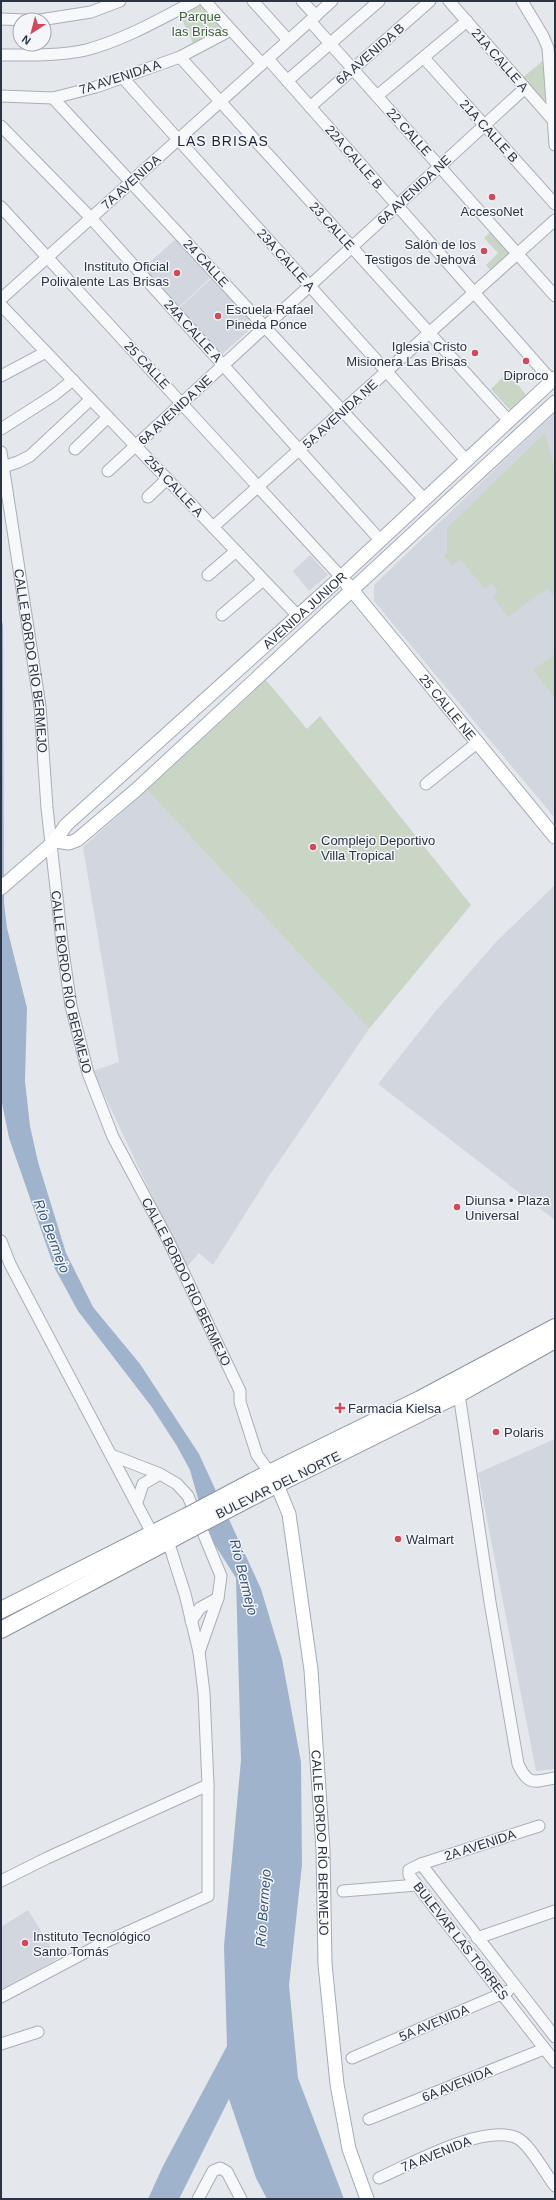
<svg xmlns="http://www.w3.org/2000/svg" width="556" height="2200" font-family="Helvetica,sans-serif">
	<rect width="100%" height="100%" fill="#e4e7ec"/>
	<g fill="#d2d6de">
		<path d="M176,239L211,277L178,308L143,268Z"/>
		<path d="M214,276L257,323L220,356L178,309Z"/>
		<path d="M555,412V816L554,817L374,601V585Z"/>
		<path d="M310,555L328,575L309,591L293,571Z"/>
		<path d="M147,790L369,1029L269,1176L213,1265L199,1253L186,1268L93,1071L119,1062L83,847Z"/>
		<path d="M555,885V1220L378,1084L435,1012L496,942Z"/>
		<path d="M555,1439V1769L536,1771L478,1473Z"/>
		<path d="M28,1910L58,1958L1,1993V1927Z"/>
	</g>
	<g fill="#c9d6c5">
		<path d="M200,2L222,29L193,43L179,13Z"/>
		<path d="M544,60L545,101L522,78Z"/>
		<path d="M493,229L514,252L491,271L486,265L498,253L484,238Z"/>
		<path d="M508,372L526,395L510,410L491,389Z"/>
		<path d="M545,433L555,471V598L547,588L508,617L493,597L498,592L492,583L485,589L461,560L452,565L444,556L447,552V528Z"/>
		<path d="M555,654V698L533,670Z"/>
		<path d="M266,680L307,729L320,716L471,905L369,1029L147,790Z"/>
	</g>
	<path fill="#9fb4cc" d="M1,615L3,626L4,903L7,928L27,1008L25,1081L30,1126L38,1162L66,1253L93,1307L140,1364L199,1454L261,1589L282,1659L301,1762L302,1865L289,1985L298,2078L344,2199H267L256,2178L229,2099L179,2199H148L163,2166L227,2046L224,1946L241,1760L236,1578L208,1534L190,1470L177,1446L151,1406L78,1311L54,1267L9,1138L1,1098Z"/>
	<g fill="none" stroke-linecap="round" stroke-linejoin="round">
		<defs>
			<g id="minor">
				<path d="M205,1L262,64"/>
				<path d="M253,1L288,40"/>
				<path d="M302,1L316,16"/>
				<path d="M449,1L552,119"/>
				<path d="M522,1L543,36L548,48L555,145"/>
				<path d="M1,19L27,20"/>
				<path d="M40,20L91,12L120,1"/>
				<path d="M310,21L555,296"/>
				<path d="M1,55C29,55 59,56 86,50C124,40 160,19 195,1"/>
				<path d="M180,57L509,421"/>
				<path d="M424,58L555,204"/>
				<path d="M268,59L552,381"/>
				<path d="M123,78L466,460"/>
				<path d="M287,81L379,1"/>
				<path d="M1,96L53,98L96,87L180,57L231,30"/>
				<path d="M377,96L467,21"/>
				<path d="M53,98L424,499"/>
				<path d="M310,107L430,1"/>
				<path d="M1,126L91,218L380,540"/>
				<path d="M1,207L341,577"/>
				<path d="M1,299L332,1"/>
				<path d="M1,305L298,616"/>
				<path d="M1,376L46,352"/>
				<path d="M1,429L54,395L73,380"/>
				<path d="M75,449L108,417"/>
				<path id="s1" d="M1,452L40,706L47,808L63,951L71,1006L88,1073L113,1137L168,1240L240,1391V1402L257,1455L270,1473"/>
				<path d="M3,467L18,462L30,456L91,399"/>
				<path d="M108,471L525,88"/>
				<path d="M148,497L167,479"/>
				<path d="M213,527L555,220"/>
				<path d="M208,575L236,551"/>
				<path d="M222,615L263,580"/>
				<path d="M426,784L478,742"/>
				<path d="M1,1241L10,1264L152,1533"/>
				<path d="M459,1394L490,1602L518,1764C528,1786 534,1782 555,1778"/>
				<path d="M111,1455L160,1474L177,1484L188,1496L221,1576L218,1598L199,1652"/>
				<path d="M137,1502L143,1484L160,1474"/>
				<path d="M191,1621L200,1608L218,1598"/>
				<path d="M539,1826L421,1864L409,1870V1875L555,2062"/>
				<path d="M421,1864L555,2037"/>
				<path d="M1,1881L47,1858L208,1785"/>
				<path d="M343,1891L417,1885"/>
				<path d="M477,1938L555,1911"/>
				<path d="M1,1997L103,1943L208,1896V1785L204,1693L199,1652L185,1594L168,1541"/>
				<path d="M1,2044L38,2032"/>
				<path d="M352,2058L508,1991"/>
				<path d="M369,2119L544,2049"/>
				<path d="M379,2178C411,2164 484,2123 517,2138C530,2144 546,2175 555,2186"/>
				<path d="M198,2199L213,2171L220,2168L227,2172L241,2199"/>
			</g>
			<g id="major">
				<path id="s2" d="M347,584L555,837"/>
				<path d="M55,841L69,843L77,840L136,790L555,402"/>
				<path id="s3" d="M1,888L55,841L66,825L341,577L555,378"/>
				<path id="s4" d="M277,1485L289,1514L311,1670L323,1850L325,1964L337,2084L349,2149L367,2199"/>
			</g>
			<g id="highway">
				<path d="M253,1481L420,1399L555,1327"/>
				<path d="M260,1493L459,1394L555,1340"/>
				<path d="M1,1610L187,1516"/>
				<path d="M1,1630L193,1528"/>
			</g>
		</defs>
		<use href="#minor" stroke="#a9aeb7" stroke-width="13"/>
		<use href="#major" stroke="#a3abb8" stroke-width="15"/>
		<use href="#highway" stroke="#8b94a3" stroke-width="18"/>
		<use href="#minor" stroke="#f7f8fa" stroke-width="11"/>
		<use href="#major" stroke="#fff" stroke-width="13"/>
		<use href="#highway" stroke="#fff" stroke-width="16"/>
		<defs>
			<g id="highway-bridge">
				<path d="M187,1516L253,1481"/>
				<path d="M193,1528L260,1493"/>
			</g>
		</defs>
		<use href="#highway-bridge" stroke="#8b94a3" stroke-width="18" stroke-linecap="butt"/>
		<use href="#highway-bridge" stroke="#fff" stroke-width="16"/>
	</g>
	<g fill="#d1495b" stroke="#f4f6f9" stroke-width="1.5">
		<circle cx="492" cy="197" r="4"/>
		<circle cx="484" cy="251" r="4"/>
		<circle cx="177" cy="273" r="4"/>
		<circle cx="218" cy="316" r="4"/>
		<circle cx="475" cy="353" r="4"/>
		<circle cx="526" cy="361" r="4"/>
		<circle cx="313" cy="847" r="4"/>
		<circle cx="457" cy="1207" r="4"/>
		<path d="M338 1402h4v4h4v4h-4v4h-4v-4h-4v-4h4z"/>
		<circle cx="496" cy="1432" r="4"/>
		<circle cx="398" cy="1539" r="4"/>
		<circle cx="25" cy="1943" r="4"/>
	</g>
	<g text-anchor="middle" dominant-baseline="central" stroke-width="3" stroke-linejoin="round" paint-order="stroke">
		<g font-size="13" fill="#3f6138" stroke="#f4f6f9">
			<text x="200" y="16">Parque<tspan x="200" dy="15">las Brisas</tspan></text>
		</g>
		<g font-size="13" fill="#2b3445" stroke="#f4f6f9">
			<text transform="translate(370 54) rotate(-41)">6A AVENIDA B</text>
			<text transform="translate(500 60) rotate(49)">21A CALLE A</text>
			<text transform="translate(120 77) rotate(-18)">7A AVENIDA A</text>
			<text transform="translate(489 131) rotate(48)">21A CALLE B</text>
			<text transform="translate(409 132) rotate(48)">22 CALLE</text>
			<text transform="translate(354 157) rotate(49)">22A CALLE B</text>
			<text transform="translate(131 182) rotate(-42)">7A AVENIDA</text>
			<text transform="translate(414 190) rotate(-43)">6A AVENIDA NE</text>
			<text transform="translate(332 226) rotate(48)">23 CALLE</text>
			<text transform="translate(286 260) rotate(48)">23A CALLE A</text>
			<text transform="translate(206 263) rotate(47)">24 CALLE</text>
			<text transform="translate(193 331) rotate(48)">24A CALLE A</text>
			<text transform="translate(147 365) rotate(47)">25 CALLE</text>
			<text transform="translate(175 410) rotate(-43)">6A AVENIDA NE</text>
			<text transform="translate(340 414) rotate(-42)">5A AVENIDA NE</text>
			<text transform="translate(174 486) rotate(47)">25A CALLE A</text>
			<text stroke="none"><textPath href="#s3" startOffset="412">AVENIDA JUNIOR</textPath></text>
			<text stroke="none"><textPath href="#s1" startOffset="211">CALLE BORDO RÍO BERMEJO</textPath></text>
			<text stroke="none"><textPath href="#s2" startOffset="159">25 CALLE NE</textPath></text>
			<text stroke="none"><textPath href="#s1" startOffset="535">CALLE BORDO RÍO BERMEJO</textPath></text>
			<text stroke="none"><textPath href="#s1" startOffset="859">CALLE BORDO RÍO BERMEJO</textPath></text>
			<text transform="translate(278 1485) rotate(-26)">BULEVAR DEL NORTE</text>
			<text stroke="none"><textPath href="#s4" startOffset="362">CALLE BORDO RÍO BERMEJO</textPath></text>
			<text transform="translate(480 1845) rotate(-18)">2A AVENIDA</text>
			<text transform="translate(461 1941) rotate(52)">BULEVAR LAS TORRES</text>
			<text transform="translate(434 2023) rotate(-23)">5A AVENIDA</text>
			<text transform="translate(457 2084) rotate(-22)">6A AVENIDA</text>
			<text transform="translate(436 2154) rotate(-22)">7A AVENIDA</text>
		</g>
		<g font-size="13" fill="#2b3445" stroke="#f4f6f9" text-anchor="start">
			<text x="492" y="211" text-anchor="middle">AccesoNet</text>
			<text x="476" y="244" text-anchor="end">Salón de los<tspan x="476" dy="15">Testigos de Jehová</tspan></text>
			<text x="169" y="266" text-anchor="end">Instituto Oficial<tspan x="169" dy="15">Polivalente Las Brisas</tspan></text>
			<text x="226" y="309">Escuela Rafael<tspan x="226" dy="15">Pineda Ponce</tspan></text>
			<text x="467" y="346" text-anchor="end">Iglesia Cristo<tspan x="467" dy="15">Misionera Las Brisas</tspan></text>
			<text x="526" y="375" text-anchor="middle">Diproco</text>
			<text x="321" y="840">Complejo Deportivo<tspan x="321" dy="15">Villa Tropical</tspan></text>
			<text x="465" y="1200">Diunsa • Plaza<tspan x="465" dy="15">Universal</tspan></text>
			<text x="348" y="1408">Farmacia Kielsa</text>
			<text x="504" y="1432">Polaris</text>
			<text x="406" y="1539">Walmart</text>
			<text x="33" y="1936">Instituto Tecnológico<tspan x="33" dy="15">Santo Tomás</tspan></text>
		</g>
		<g font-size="14" letter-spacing="1" fill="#1d2536" stroke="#f4f6f9">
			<text x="223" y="141">LAS BRISAS</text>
		</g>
		<g font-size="14" font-style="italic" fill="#34527a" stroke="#f4f6f9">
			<text transform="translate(52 1236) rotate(69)">Río Bermejo</text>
			<text transform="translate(244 1577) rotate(76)">Río Bermejo</text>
			<text transform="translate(263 1908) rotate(-86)">Río Bermejo</text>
		</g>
	</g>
	<rect width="556" height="2200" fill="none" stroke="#2b3445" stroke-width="4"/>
	<g transform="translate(32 32) rotate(216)"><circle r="19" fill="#f4f6f9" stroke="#a4a8b1"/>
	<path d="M0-3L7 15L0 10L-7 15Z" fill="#d1495b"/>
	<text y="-6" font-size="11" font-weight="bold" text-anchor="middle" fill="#2b3445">N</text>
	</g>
</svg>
